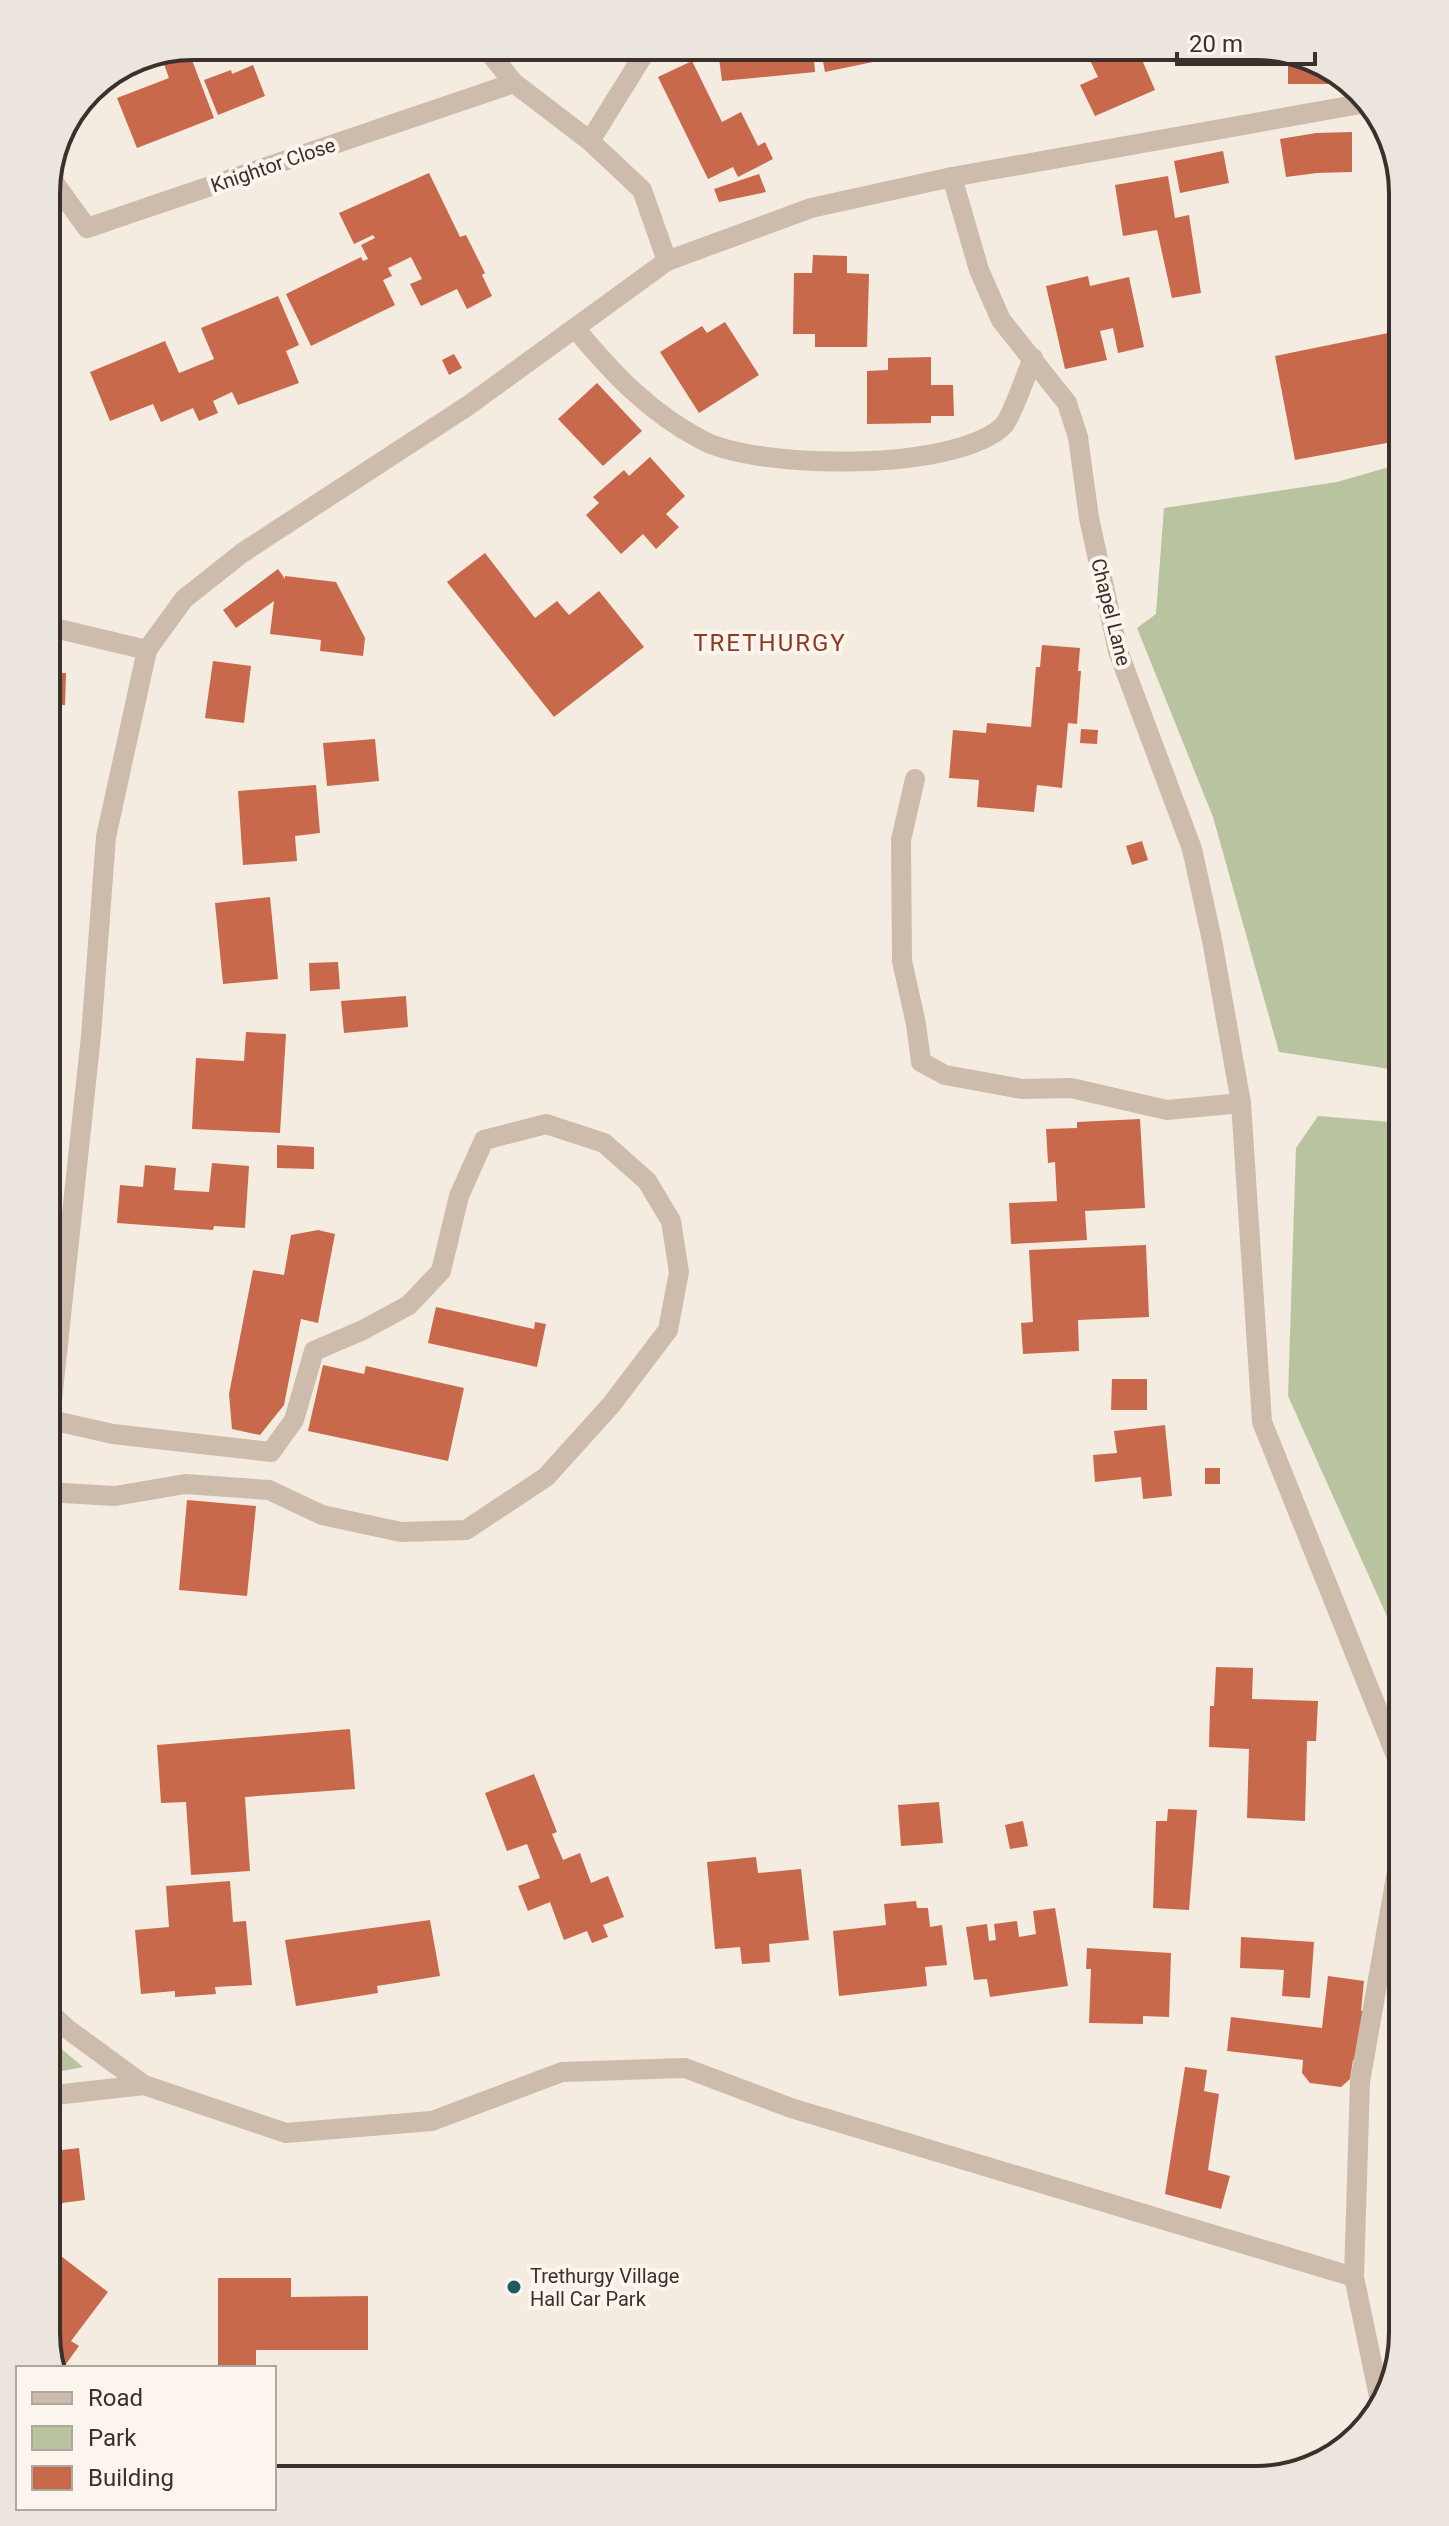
<svg xmlns="http://www.w3.org/2000/svg" width="1449" height="2526" font-family="Roboto,sans-serif">
	<rect width="100%" height="100%" fill="#f4ebe1"/>
	<g fill="#b8c4a0">
		<path d="M1403,463V1071L1279,1052L1213,817L1137,628L1156,614L1164,508L1337,482Z"/>
		<path d="M1318,1116L1403,1123V1652L1288,1396L1296,1148Z"/>
		<path d="M46,2036L83,2067L46,2074Z"/>
	</g>
	<g fill="#c8694b">
		<path d="M709,46H813L815,72L722,81L718,51H709Z"/>
		<path d="M820,46H909L911,54L825,72Z"/>
		<path d="M1103,46H1136L1155,90L1095,116L1080,85L1098,77L1087,54Z"/>
		<path d="M187,47L214,118L137,148L117,98L169,78L160,53Z"/>
		<path d="M1288,54L1338,71L1349,84H1288Z"/>
		<path d="M692,61L722,122L741,112L758,146L765,142L773,159L738,177L733,167L708,179L658,77Z"/>
		<path d="M253,65L265,96L218,115L204,80L231,70L232,74Z"/>
		<path d="M1352,132V172L1317,173L1286,177L1280,139L1316,133Z"/>
		<path d="M1223,151L1229,183L1180,193L1174,161Z"/>
		<path d="M429,173L460,237L466,235L485,273L482,275L492,296L467,309L457,289L421,306L410,284L422,279L411,257L388,268L392,276L383,280L395,305L311,346L286,294L361,257L363,261L368,259L361,245L375,238L373,235L354,244L339,213Z"/>
		<path d="M759,174L766,192L719,202L714,189Z"/>
		<path d="M1168,176L1175,218L1189,215L1201,293L1172,298L1157,230L1123,236L1115,185Z"/>
		<path d="M813,255L847,256V273L869,274L867,347H815V334H793L794,273H812Z"/>
		<path d="M1088,276L1090,286L1129,277L1144,347L1118,353L1113,328L1100,331L1107,360L1065,369L1046,286Z"/>
		<path d="M278,296L299,345L286,351L299,383L238,405L232,392L213,401L218,413L199,421L193,408L161,422L153,404L110,421L90,372L165,341L179,373L214,359L201,328Z"/>
		<path d="M725,322L759,375L699,413L660,352L702,326L707,333Z"/>
		<path d="M1403,330V440L1295,460L1275,356Z"/>
		<path d="M454,354L462,368L449,375L442,360Z"/>
		<path d="M931,357V385H953L954,416H931V423L867,424V371L888,370V358Z"/>
		<path d="M597,383L642,431L603,466L558,419Z"/>
		<path d="M650,457L685,496L666,514L679,527L656,549L643,534L621,554L586,515L599,503L593,497L624,470L629,476Z"/>
		<path d="M485,553L535,618L557,601L569,615L599,591L644,647L554,717L447,582Z"/>
		<path d="M278,569L285,579V576L336,582L365,638L363,656L320,651L321,640L270,634L274,601L236,628L223,610Z"/>
		<path d="M1042,645L1080,648L1078,671H1081L1077,724L1068,723L1062,788L1037,785L1034,812L977,807L979,780L949,778L953,730L986,733L987,723L1031,727L1036,667H1040Z"/>
		<path d="M213,661L251,666L244,723L205,718Z"/>
		<path d="M46,673H66L65,705H46Z"/>
		<path d="M1081,729L1098,730L1097,744L1080,743Z"/>
		<path d="M375,739L379,781L327,786L323,743Z"/>
		<path d="M316,785L320,833L295,836L297,861L243,865L238,791Z"/>
		<path d="M1142,841L1148,860L1132,865L1126,846Z"/>
		<path d="M270,897L278,979L223,984L215,903Z"/>
		<path d="M338,962L340,989L310,991L309,963Z"/>
		<path d="M60,985L61,1036L46,1037V986Z"/>
		<path d="M406,996L408,1027L344,1033L341,1001Z"/>
		<path d="M246,1032L286,1034L280,1133L192,1129L196,1058L244,1061Z"/>
		<path d="M1140,1119L1145,1208L1085,1211L1087,1240L1011,1244L1009,1203L1057,1201L1055,1162L1048,1163L1046,1129L1077,1128V1122Z"/>
		<path d="M277,1145L314,1147V1169L277,1168Z"/>
		<path d="M212,1163L249,1166L245,1228L214,1226L213,1230L117,1223L120,1185L143,1187L145,1165L176,1168L174,1190L209,1192Z"/>
		<path d="M318,1230L335,1234L318,1323L301,1319L284,1405L260,1435L232,1429L229,1394L253,1270L284,1275L291,1235Z"/>
		<path d="M1146,1245L1149,1317L1078,1320L1079,1351L1023,1354L1021,1323L1033,1322L1029,1250Z"/>
		<path d="M436,1307L534,1329L535,1322L546,1324L537,1367L428,1343Z"/>
		<path d="M323,1365L364,1374L366,1366L464,1388L448,1461L308,1431Z"/>
		<path d="M1112,1379H1147V1410H1111Z"/>
		<path d="M1165,1425L1172,1496L1143,1499L1141,1477L1095,1482L1093,1455L1117,1453L1114,1431Z"/>
		<rect x="1205" y="1468" width="15" height="16"/>
		<path d="M187,1500L256,1506L247,1596L179,1590Z"/>
		<path d="M1216,1667L1253,1668L1252,1699L1318,1701L1316,1741H1307L1305,1821L1247,1818L1249,1749L1209,1747L1210,1706H1214Z"/>
		<path d="M350,1729L355,1789L245,1797L250,1871L191,1875L186,1802L161,1803L157,1745Z"/>
		<path d="M534,1774L557,1832L552,1834L563,1860L580,1853L591,1883L608,1876L624,1917L603,1925L608,1937L592,1943L587,1931L564,1940L550,1902L528,1911L518,1886L540,1878L527,1844L507,1851L485,1793Z"/>
		<path d="M939,1802L943,1843L901,1846L898,1805Z"/>
		<path d="M1168,1809L1197,1810L1189,1910L1153,1908L1156,1821H1167Z"/>
		<path d="M1023,1821L1028,1846L1010,1849L1005,1825Z"/>
		<path d="M756,1857L758,1873L801,1869L809,1940L769,1944L770,1962L742,1964L740,1947L715,1949L707,1862Z"/>
		<path d="M230,1881L233,1922L246,1921L252,1985L215,1987L216,1994L175,1997V1991L141,1994L135,1930L169,1927L166,1886Z"/>
		<path d="M916,1901L917,1908H928L930,1927L942,1925L947,1965L925,1967L927,1986L839,1996L833,1931L886,1925L884,1904Z"/>
		<path d="M1055,1908L1068,1986L990,1997L987,1979L974,1980L966,1927L987,1924L989,1941L996,1940L994,1924L1017,1921L1019,1937L1036,1934L1033,1911Z"/>
		<path d="M430,1920L440,1976L377,1986L378,1993L296,2006L285,1940Z"/>
		<path d="M1241,1937L1314,1942L1310,1998L1282,1996L1284,1970L1240,1968Z"/>
		<path d="M1087,1948L1171,1953L1169,2017L1143,2016V2024L1089,2023L1091,1969H1086Z"/>
		<path d="M1328,1976L1364,1981L1361,2011H1366L1360,2061L1353,2060L1350,2079L1341,2087L1310,2083L1302,2073L1303,2060L1227,2051L1231,2017L1322,2028Z"/>
		<path d="M1185,2067L1207,2070L1204,2091L1219,2094L1208,2170L1230,2176L1221,2209L1165,2194Z"/>
		<path d="M79,2148L85,2200L46,2205V2152Z"/>
		<path d="M53,2250L108,2292L71,2341L79,2346L63,2368H54L46,2333V2260Z"/>
		<path d="M218,2278H291V2297L368,2296V2350H256V2368H218Z"/>
	</g>
	<g fill="none" stroke-linecap="round" stroke-linejoin="round">
		<g stroke="#cdbbac" stroke-width="20">
			<path d="M484,46L514,83L590,141L642,190L667,261"/>
			<path d="M590,141L649,46"/>
			<path d="M952,177L979,270L1001,320L1067,403L1078,437L1089,518L1118,651L1192,849L1212,940L1241,1103L1262,1422L1403,1773"/>
			<path d="M53,181L87,228L514,83"/>
			<path d="M575,328C612,373 650,413 702,440C758,470 958,472 1004,425C1012,416 1027,372 1033,358"/>
			<path d="M46,626L147,650"/>
			<path d="M915,779L901,840L902,961L916,1024L921,1062L945,1075L1022,1089L1071,1088L1167,1110L1241,1103"/>
			<path d="M46,1456L91,1036L106,837L147,650L184,599L242,553L469,405L667,261L811,208L952,177L1366,103"/>
			<path d="M46,1492L115,1496L185,1484L269,1490L322,1515L401,1532L466,1530L546,1477L611,1405L668,1330L679,1272L671,1221L647,1181L604,1143L546,1124L484,1140L459,1196L441,1271L409,1305L363,1330L314,1351L294,1420L271,1452L113,1434L51,1420"/>
			<path d="M46,2009L66,2028L144,2085L286,2133L432,2121L562,2072L685,2068L791,2108L1354,2277"/>
			<path d="M46,2096L144,2085"/>
			<path d="M1381,2406L1354,2277L1360,2082L1403,1837"/>
		</g>
	</g>
	<circle fill="#1f5a5e" stroke="#fbf5ee" stroke-width="3" cx="514" cy="2287" r="8"/>
	<g text-anchor="middle" dominant-baseline="central" stroke-width="8" stroke-linejoin="round" paint-order="stroke">
		<g font-size="20" fill="#3b302b" stroke="#fbf5ee">
			<text transform="translate(273 165) rotate(-19)">Knightor Close</text>
			<text transform="translate(1111 612) rotate(76)">Chapel Lane</text>
		</g>
		<g font-size="20" fill="#3b302b" stroke="#fbf5ee" text-anchor="start">
			<text x="530" y="2276">Trethurgy Village<tspan x="530" dy="23">Hall Car Park</tspan></text>
		</g>
		<g font-size="24" letter-spacing="2" fill="#8c3b22" stroke="#fbf5ee">
			<text x="770" y="643">TRETHURGY</text>
		</g>
	</g>
	<path d="M0 0H1449V2526H0ZM193 60H1256A133 133 0 0 1 1389 193V2333A133 133 0 0 1 1256 2466H193A133 133 0 0 1 60 2333V193A133 133 0 0 1 193 60Z" fill="#ece5de" fill-rule="evenodd"/>
	<path fill="none" stroke="#3b302b" stroke-width="4" d="M193 60H1256A133 133 0 0 1 1389 193V2333A133 133 0 0 1 1256 2466H193A133 133 0 0 1 60 2333V193A133 133 0 0 1 193 60Z"/>
	<rect x="16" y="2366" width="260" height="144" fill="#fbf5ee" stroke="#aea6a0" stroke-width="2"/>
	<rect x="32" y="2392" width="40" height="12" fill="#cdbbac" stroke="#aea6a0" stroke-width="2"/>
	<text x="88" y="2406" font-size="24" fill="#3b302b">Road</text>
	<rect x="32" y="2426" width="40" height="24" fill="#b8c4a0" stroke="#aea6a0" stroke-width="2"/>
	<text x="88" y="2446" font-size="24" fill="#3b302b">Park</text>
	<rect x="32" y="2466" width="40" height="24" fill="#c8694b" stroke="#aea6a0" stroke-width="2"/>
	<text x="88" y="2486" font-size="24" fill="#3b302b">Building</text>
	<path d="M1177 52v12h138v-12" fill="none" stroke="#3b302b" stroke-width="4"/>
	<text x="1189" y="52" font-size="24" fill="#3b302b" stroke="#fbf5ee" stroke-width="6" paint-order="stroke">20 m</text>
</svg>
